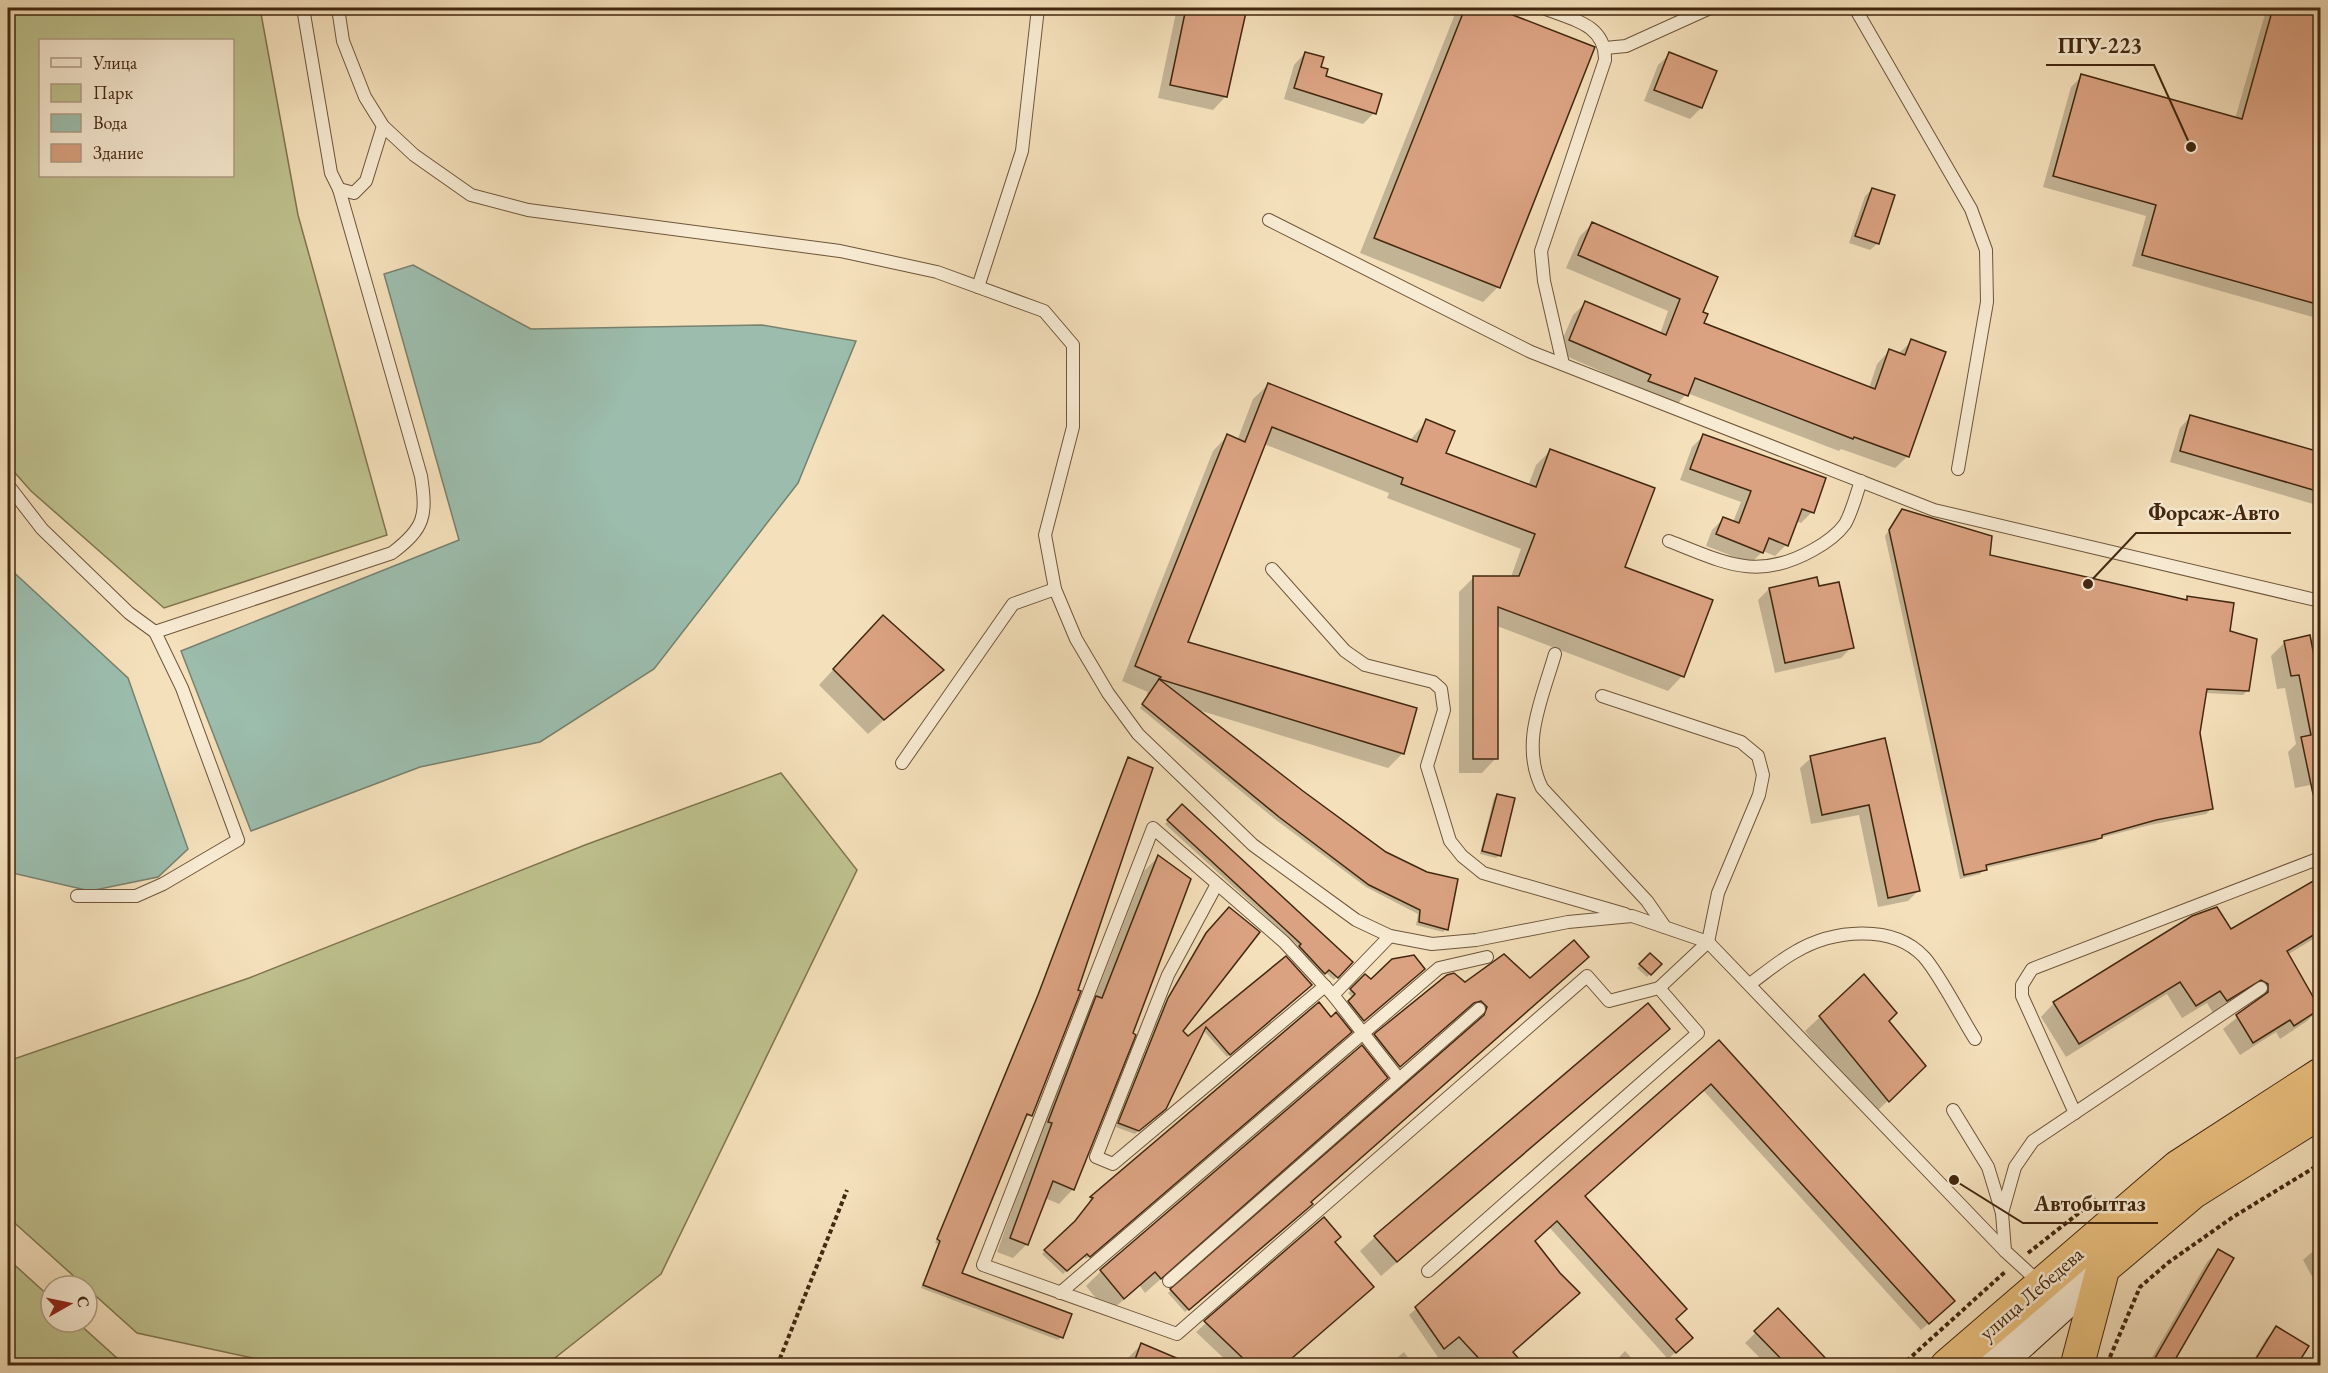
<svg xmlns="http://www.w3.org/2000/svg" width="2328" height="1373" font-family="'EB Garamond',serif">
	<rect width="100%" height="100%" fill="#f4e0bb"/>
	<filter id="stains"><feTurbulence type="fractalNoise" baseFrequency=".00333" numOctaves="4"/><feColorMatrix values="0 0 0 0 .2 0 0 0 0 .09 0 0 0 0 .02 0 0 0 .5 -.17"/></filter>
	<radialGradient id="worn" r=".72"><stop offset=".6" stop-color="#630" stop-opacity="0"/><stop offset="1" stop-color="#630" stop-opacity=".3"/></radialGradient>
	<g fill="#bec18e" stroke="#80744e" stroke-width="1.5" fill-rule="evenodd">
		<path d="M8,8H260L298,215L387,535L164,608L31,491L8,465ZM40,40H232V176H40Z"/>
		<path d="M781,773L857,870L661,1274L546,1365H285L137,1333L8,1217V1061L249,978L585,845Z"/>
		<path d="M8,1259L51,1298V1322H77L117,1358L138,1365H8Z"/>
	</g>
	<g fill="#9cbdad" stroke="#78816e" stroke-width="1.5">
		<path d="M413,265L531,329L762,325L856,341L798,483L654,669L540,742L420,767L251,831L181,651L459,540L384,274Z"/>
		<path d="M8,567L128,678L188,849L158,877L90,891L8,872Z"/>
	</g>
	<g fill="#0003">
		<path d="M1177,8H1245L1226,96L1213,110L1158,98Z"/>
		<path d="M1461,8H1491L1593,48L1498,287L1483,302L1360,253L1455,14Z"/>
		<path d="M2271,8H2293L2320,15V319L2132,266L2146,216L2043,187L2071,87L2082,76L2235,119L2265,14Z"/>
		<path d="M1305,53L1324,77L1374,113L1363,124L1284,99L1294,65Z"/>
		<path d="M1670,54L1701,108L1690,119L1644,101L1658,65Z"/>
		<path d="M1872,189L1878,243L1870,250L1849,243L1865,196Z"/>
		<path d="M1592,224L1701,313L1702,324L1869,388L1877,364L1889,351L1899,353L1912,341L1908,456L1895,468L1841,449L1839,451L1687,393L1674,408L1637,394L1639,388L1557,352L1573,315L1585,303L1660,334L1668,311L1566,268L1580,236Z"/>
		<path d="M1268,385L1410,440L1427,421L1444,454L1528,486L1536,465L1551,450L1623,568L1711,601L1682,676L1668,691L1497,626L1496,758L1482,773H1459V592L1474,577H1511L1521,549L1387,498L1389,493L1264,444L1186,643L1403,753L1388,768L1195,709L1302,792L1447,929L1443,932L1416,925L1418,914L1366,887L1276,820L1140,708L1149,695L1146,694L1148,692L1122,681L1213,451L1227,436L1237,441L1253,399Z"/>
		<path d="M2191,416L2320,454V506L2170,462L2180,428Z"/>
		<path d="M1703,436L1812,512L1801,523L1796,521L1786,545L1775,556L1763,551L1751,563L1706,546L1712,530L1723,519L1733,522L1741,502L1680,480L1692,447Z"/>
		<path d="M1902,510L1989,557L2184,601L2188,598L2228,632L2248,690L2243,695L2205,693L2198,733L2211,809L2206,814L2150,825L2100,838L2096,842L1985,868L1980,874L1960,879L1885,536Z"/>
		<path d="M1818,588L1852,647L1841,658L1775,673L1758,600L1769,589Z"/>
		<path d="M868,632L942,670L868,734L819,685Z"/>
		<path d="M2285,642L2315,667L2320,666V783L2295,788L2288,752L2296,744L2285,688L2277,689L2271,656Z"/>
		<path d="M1884,740L1918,891L1908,901L1878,907L1859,815L1811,824L1800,768L1811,758Z"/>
		<path d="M1129,759L1031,1115L1025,1117L960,1274L1061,1337L1058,1340L921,1288L938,1244L935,1243L1036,999Z"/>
		<path d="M1497,795L1500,855L1496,858L1480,854L1494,798Z"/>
		<path d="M1182,806L1351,962L1334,980L1325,972L1321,976L1297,950L1299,947L1165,824Z"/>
		<path d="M1158,857L1073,1189L1059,1204L1045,1198L1027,1244L1013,1258L997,1252L1083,1012L1093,1002L1144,871Z"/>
		<path d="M2320,879V935L2287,955L2320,1008L2307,1021L2280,1039L2276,1032L2240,1055L2223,1029L2254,1004L2256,998L2213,1013L2207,1003L2182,1018L2167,994L2066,1057L2041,1017L2054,1003L2230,931Z"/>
		<path d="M1203,938L1181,1032L1188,1038L1286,958L1307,988L1227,1057L1203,1030L1161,1112L1135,1134L1116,1127L1165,1003Z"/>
		<path d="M1650,955L1660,964L1647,977L1637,968Z"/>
		<path d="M1420,972L1360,1023L1346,1005L1353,998L1348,993L1365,976L1371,981Z"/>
		<path d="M1530,980L1309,1202L1308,1207L1185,1312L1168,1293L1482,1019L1485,1010L1477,1003L1469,1005L1396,1069L1372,1038L1375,1035L1465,984Z"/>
		<path d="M1318,1004L1347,1035L1086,1259L1083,1255L1063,1274L1042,1254L1073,1225L1092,1202L1089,1200Z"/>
		<path d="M1820,1017L1887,1021L1924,1066L1873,1115L1805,1031Z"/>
		<path d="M1668,1029L1381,1276L1360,1251L1375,1237Z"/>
		<path d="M1719,1042L1946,1308L1921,1330L1703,1090L1584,1196L1674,1319L1684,1345L1668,1359L1549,1227L1533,1241L1511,1352L1522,1366H1444L1409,1315Z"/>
		<path d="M1371,1093L1145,1293L1140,1286L1108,1313L1086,1286L1101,1271Z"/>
		<path d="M1324,1219L1363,1296L1283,1366H1232L1196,1332Z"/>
		<path d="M2320,1245V1291L2303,1260Z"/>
		<path d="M2218,1251L2232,1259L2171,1366H2147L2207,1262Z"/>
		<path d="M1778,1311L1830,1366H1762L1765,1363L1745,1343Z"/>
		<path d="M2277,1328L2307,1347L2295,1366H2250L2266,1339Z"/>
		<path d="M1141,1345L1190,1366H1124L1126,1360Z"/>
		<path d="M1625,1351L1639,1366H1611Z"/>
		<path d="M1404,1352L1414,1366H1387Z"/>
	</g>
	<g fill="#daa281" stroke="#42270f" stroke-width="1.5">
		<path d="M1186,8H1247L1227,97L1170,85Z"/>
		<path d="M1465,8H1495L1595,47L1500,288L1374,238Z"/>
		<path d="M2273,8H2299L2320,14V305L2142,255L2156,205L2053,176L2081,74L2242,119Z"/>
		<path d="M1305,52L1324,57L1321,67L1328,69L1326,76L1382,94L1376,114L1294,88Z"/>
		<path d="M1669,52L1717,71L1702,108L1654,90Z"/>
		<path d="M1872,188L1895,195L1879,244L1855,236Z"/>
		<path d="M1592,222L1718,277L1703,312L1708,314L1704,323L1875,389L1889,349L1905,355L1911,339L1946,352L1909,457L1854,437L1853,439L1695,378L1688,396L1648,381L1651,375L1569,340L1585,301L1666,335L1680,299L1578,255Z"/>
		<path d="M1268,383L1417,442L1426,419L1455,431L1446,453L1536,487L1550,449L1655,488L1625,567L1713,600L1684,677L1498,607V759H1473V576H1519L1535,534L1401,484L1403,478L1272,427L1188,642L1417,708L1404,754L1159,679L1161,677L1135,666L1227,434L1245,442Z"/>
		<path d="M2190,415L2320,452V492L2180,451Z"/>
		<path d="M1703,434L1826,478L1814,513L1802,509L1788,546L1769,538L1763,553L1716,534L1723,517L1739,523L1751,491L1690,469Z"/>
		<path d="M1902,509L1992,536L1990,555L2187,600V596L2234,603L2230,631L2257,639L2249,691L2207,689L2200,733L2213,809L2156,820L2102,835V838L1986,865L1987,870L1964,875L1889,530Z"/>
		<path d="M1817,577L1819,586L1839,582L1854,648L1785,663L1769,588Z"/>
		<path d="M883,615L944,670L884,720L833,669Z"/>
		<path d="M2310,635L2316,666L2320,665V793L2313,794L2301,737L2311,735L2299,675L2291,676L2284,641Z"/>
		<path d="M1159,679L1303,791L1386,852L1427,872L1458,879L1448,930L1419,922L1420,910L1369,885L1279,817L1142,704Z"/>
		<path d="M1885,738L1920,891L1888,898L1869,805L1822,815L1810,756Z"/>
		<path d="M1128,757L1153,768L1078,990L1081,991L1032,1116L1027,1114L962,1273L1072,1314L1063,1338L923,1285L940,1241L937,1239L1038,995Z"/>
		<path d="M1497,794L1515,798L1501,856L1482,851Z"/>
		<path d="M1182,804L1353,962L1338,978L1329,970L1325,974L1299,946L1301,944L1167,820Z"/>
		<path d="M1158,855L1191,879L1133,1033L1136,1035L1074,1190L1053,1181L1028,1245L1010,1238L1052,1123L1048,1122L1096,996L1102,998Z"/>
		<path d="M2320,877V931L2287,951L2320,1009L2294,1026L2290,1020L2253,1043L2236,1015L2268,992V984L2261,980L2227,1001L2220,991L2196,1006L2180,982L2079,1044L2053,1002L2192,916L2217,907L2231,929Z"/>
		<path d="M1229,907L1260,932L1183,1031L1188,1036L1286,956L1312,985L1230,1055L1206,1027L1166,1109L1139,1131L1118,1123L1168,998L1206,933Z"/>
		<path d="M1574,940L1589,957L1311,1202L1313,1204L1189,1310L1170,1289L1484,1015L1487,1007L1481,1001L1474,1003L1400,1067L1374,1034L1447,975L1454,973L1465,982L1504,954L1530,978Z"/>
		<path d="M1650,953L1662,964L1651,975L1639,964Z"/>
		<path d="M1414,955L1425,969L1364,1021L1348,1001L1355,994L1350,989L1365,974L1371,979L1392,959Z"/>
		<path d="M1864,974L1897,1013L1889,1021L1926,1066L1889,1102L1819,1016Z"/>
		<path d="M1319,1002L1331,1017L1336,1012L1352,1032L1090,1257L1087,1254L1067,1271L1044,1250L1075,1221L1093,1198L1090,1197Z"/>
		<path d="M1648,1003L1670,1029L1397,1262L1374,1236Z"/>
		<path d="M1719,1040L1955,1301L1929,1324L1711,1084L1585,1196L1687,1309L1676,1319L1693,1338L1676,1353L1557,1221L1535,1241L1560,1273L1580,1293L1513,1352L1524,1365H1485L1459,1337L1444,1349L1415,1307Z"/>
		<path d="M1362,1045L1388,1078L1161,1279L1155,1272L1124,1299L1100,1270Z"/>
		<path d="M1324,1217L1341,1237L1335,1242L1374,1287L1284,1365H1250L1204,1321Z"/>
		<path d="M2218,1249L2234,1258L2172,1365H2151Z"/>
		<path d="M1778,1308L1832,1365H1787L1754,1331Z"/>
		<path d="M2276,1326L2309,1346L2297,1365H2252Z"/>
		<path d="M1141,1343L1193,1365H1133Z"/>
	</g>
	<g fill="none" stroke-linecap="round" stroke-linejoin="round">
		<defs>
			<g id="lane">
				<path d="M303,8L331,173L339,189L354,193L366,181L383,126"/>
				<path d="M338,8L343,41L365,97L383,126L414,155L471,195L528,210L840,251L937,272L1044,311L1073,345V427L1045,535L1055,589L1076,639L1108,693L1138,734L1253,845L1356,920L1390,936L1432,944L1476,940L1568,922L1632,916L1708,942L2005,1251L2040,1283"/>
				<path d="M1543,8C1571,19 1606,24 1605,60L1541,251L1544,281L1563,364"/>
				<path d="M1855,8L1971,209L1986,250L1987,302L1958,469"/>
				<path d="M1605,48L1626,46L1710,8"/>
				<path d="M1269,220L1531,352L1934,510L2320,601"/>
				<path d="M978,287L1022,151L1038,8"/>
				<path d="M8,485L42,529L129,613L155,632L182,688L238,840L163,884L136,896H77"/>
				<path d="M1669,541C1724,562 1756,582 1813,550C1824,544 1837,535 1845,524C1852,512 1856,495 1861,481"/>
				<path d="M1272,569L1345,651L1365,665L1433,682L1441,689L1444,710L1427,766L1450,841L1462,856L1483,873L1625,914"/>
				<path d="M155,632L392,553C425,528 427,516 421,476L339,189"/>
				<path d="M1555,654C1542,699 1520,744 1542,788L1647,901L1665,927"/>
				<path d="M1602,696L1741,742L1758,756L1763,775L1759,795L1718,893L1708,942L1659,988"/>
				<path d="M902,763L1013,604L1055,589"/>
				<path d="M1217,884L1168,975L1096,1157L1113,1164L1325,986"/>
				<path d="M1750,984C1765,973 1779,961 1795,952C1832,930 1892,923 1924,957C1940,975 1961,1017 1975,1039"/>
				<path d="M1333,995L1390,936"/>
				<path d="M1399,1079L1333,995L1284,942L1153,828L983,1265L1177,1334L1587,976L1609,1001L1659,988L1698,1033L1428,1271"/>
				<path d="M1953,1110L1988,1167L2002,1213L2005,1251"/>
				<path d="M2075,1113L2022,996V985L2032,969L2320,858"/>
				<path d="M2002,1213L2015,1167L2033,1141L2261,988"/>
				<path d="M1169,1281L1479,1009"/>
				<path d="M1060,1293L1439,968L1487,957"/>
			</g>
			<path id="secondary" d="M1995,1366L2103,1268"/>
			<g id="highway">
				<path d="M1947,1366L2178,1167L2320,1075"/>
				<path d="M2077,1366L2103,1268L2193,1192L2320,1112"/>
			</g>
		</defs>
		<use href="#lane" stroke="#6e553a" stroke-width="14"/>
		<use href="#secondary" stroke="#42270f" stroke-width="34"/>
		<use href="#highway" stroke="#42270f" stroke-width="35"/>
		<g stroke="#42270f" stroke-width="4" stroke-dasharray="4.5 3" stroke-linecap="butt">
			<path d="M2028,1253L2098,1198"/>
			<path d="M2107,1364L2140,1287L2169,1262L2233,1217L2320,1164"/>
			<path d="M777,1366L847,1190"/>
			<path d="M1901,1366L2006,1271"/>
		</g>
		<use href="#lane" stroke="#f8ebd3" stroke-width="12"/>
		<use href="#secondary" stroke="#f8ebd3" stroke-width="32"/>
		<use href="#highway" stroke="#eac07e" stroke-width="33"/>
	</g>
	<g text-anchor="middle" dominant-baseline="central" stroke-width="5" stroke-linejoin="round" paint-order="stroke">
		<g font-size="21" fill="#42270f" stroke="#f8ebd3">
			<text transform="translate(2031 1293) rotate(-41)">улица Лебедева</text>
		</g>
	</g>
	<path fill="none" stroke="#42270f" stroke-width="2" d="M2191 147L2154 65H2046M2088 584L2136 533H2291M1954 1180L2023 1223H2158"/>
	<g fill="#42270f" stroke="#f8ebd3" stroke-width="2">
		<circle cx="2191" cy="147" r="6"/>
		<circle cx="2088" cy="584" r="6"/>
		<circle cx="1954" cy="1180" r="6"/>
	</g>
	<g font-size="22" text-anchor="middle" font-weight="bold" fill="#42270f" stroke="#f8ebd3" stroke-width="5" stroke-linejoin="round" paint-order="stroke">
		<text x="2100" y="53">ПГУ-223</text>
		<text x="2214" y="520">Форсаж-Авто</text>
		<text x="2090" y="1211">Автобытгаз</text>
	</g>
	<rect width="2328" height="1373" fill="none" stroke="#f4e0bb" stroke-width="30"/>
	<rect x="9" y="9" width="2310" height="1355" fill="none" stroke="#42270f" stroke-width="3"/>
	<rect x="15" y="15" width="2298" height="1343" fill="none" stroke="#42270f" stroke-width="1.5"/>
	<rect x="39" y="39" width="195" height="138" fill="#f8ebd3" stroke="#af9d85" stroke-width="1.5"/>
	<rect x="51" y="58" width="30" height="9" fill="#f8ebd3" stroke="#af9d85" stroke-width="1.5"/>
	<text x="93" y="69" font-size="18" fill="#42270f">Улица</text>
	<rect x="51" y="84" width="30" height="18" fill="#bec18e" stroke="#af9d85" stroke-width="1.5"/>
	<text x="93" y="99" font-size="18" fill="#42270f">Парк</text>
	<rect x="51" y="114" width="30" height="18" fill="#9cbdad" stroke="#af9d85" stroke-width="1.5"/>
	<text x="93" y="129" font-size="18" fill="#42270f">Вода</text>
	<rect x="51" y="144" width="30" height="18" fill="#daa281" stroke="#af9d85" stroke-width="1.5"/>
	<text x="93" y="159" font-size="18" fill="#42270f">Здание</text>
	<g transform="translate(69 1304) rotate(81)"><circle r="28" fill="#f8ebd3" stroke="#af9d85" stroke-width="1.5"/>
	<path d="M0-4.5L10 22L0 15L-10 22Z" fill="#8f2418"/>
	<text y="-9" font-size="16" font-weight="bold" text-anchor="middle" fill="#42270f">С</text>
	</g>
	<rect width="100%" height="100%" filter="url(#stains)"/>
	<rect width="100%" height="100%" fill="url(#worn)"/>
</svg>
